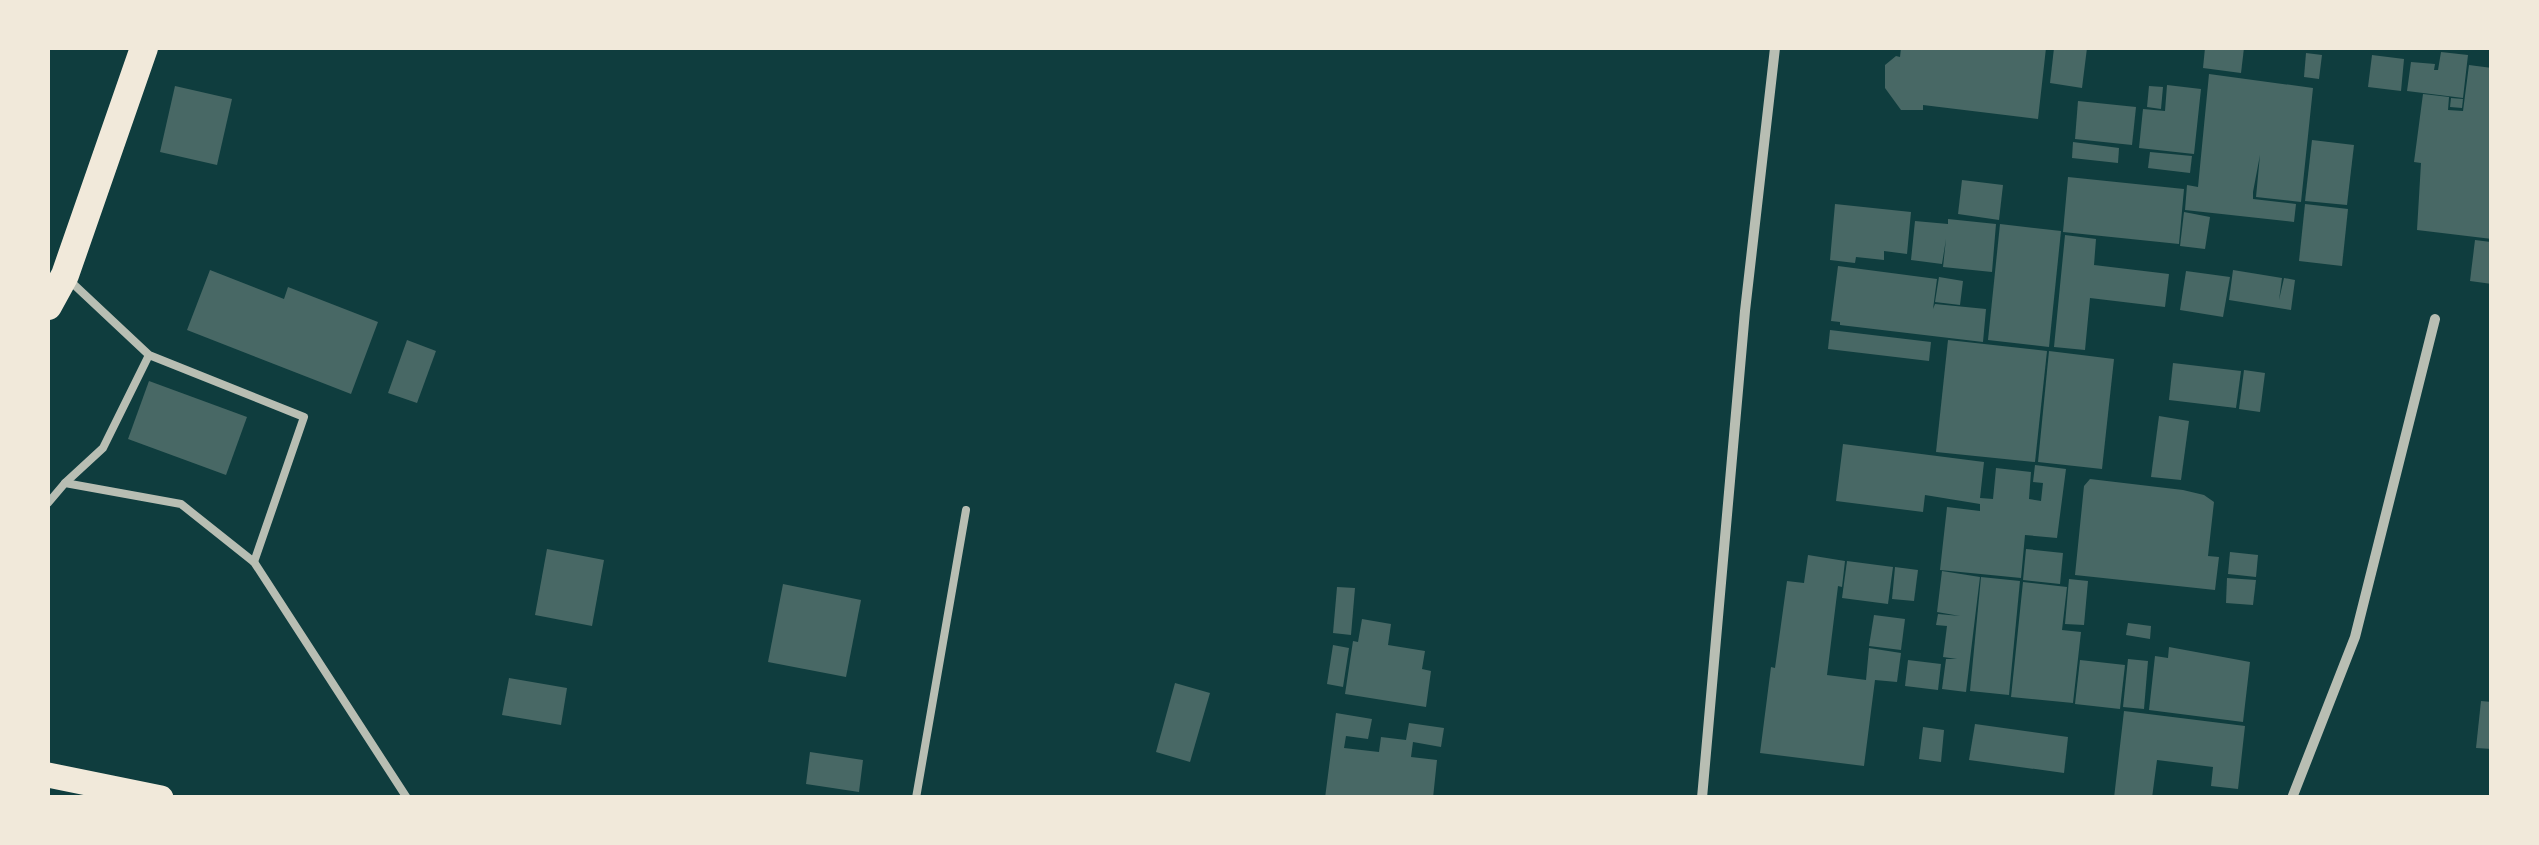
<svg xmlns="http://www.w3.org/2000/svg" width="2539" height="845" font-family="'Work Sans',sans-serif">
	<rect width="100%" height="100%" fill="#0f3d3e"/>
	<g fill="#486865">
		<path d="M1901,48H2046L2038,119L1923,105V110H1901L1885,88V65L1896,56L1900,57Z"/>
		<path d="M2054,48H2087L2082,88L2050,83Z"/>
		<path d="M2205,48H2244L2241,73L2203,68Z"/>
		<path d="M2441,52L2468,55L2463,98L2407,91L2411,62L2435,64L2434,70H2438Z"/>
		<path d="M2306,53L2322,55L2319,79L2304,77Z"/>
		<path d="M2372,55L2404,59L2401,91L2368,87Z"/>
		<path d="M2469,65L2492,68V239L2417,230L2421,163L2414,162L2423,94L2449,97L2448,110L2463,111Z"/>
		<path d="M2209,74L2313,88L2301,202L2256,197L2260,155L2253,192V199L2296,204L2294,222L2185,210L2187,185L2198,187Z"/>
		<path d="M2167,85L2201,89L2194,154L2139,148L2143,109L2165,111Z"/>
		<path d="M175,86L232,99L217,165L160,152Z"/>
		<path d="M2149,86L2163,87L2161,109L2147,107Z"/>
		<path d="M2451,98L2463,99L2462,108L2450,107Z"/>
		<path d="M2078,101L2136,107L2132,145L2075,139Z"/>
		<path d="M2312,140L2354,145L2347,205L2305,201Z"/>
		<path d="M2073,142L2119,148L2118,163L2072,158Z"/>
		<path d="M2150,152L2192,156L2190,173L2148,168Z"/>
		<path d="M2068,177L2184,189L2179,244L2063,232Z"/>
		<path d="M1962,180L2003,185L1999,220L1958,214Z"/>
		<path d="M1835,204L1911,212L1907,254L1884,251V260L1856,257L1855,263L1830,260Z"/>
		<path d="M2305,204L2348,209L2342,266L2299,261Z"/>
		<path d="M2184,212L2210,217L2205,249L2180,246Z"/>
		<path d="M1948,219L1996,224L1992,272L1943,267L1946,239L1942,264L1911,260L1915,221L1948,224Z"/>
		<path d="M2000,224L2061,231L2049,347L1988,340Z"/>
		<path d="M2065,235L2096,239L2094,265L2169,274L2165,307L2090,298L2085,350L2054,347Z"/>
		<path d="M2475,240L2491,242L2492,284L2470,281Z"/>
		<path d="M1838,266L1937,279L1933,309L1935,304L1986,309L1983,342L1840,325V322L1831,321Z"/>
		<path d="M210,270L284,299L288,287L378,322L351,394L187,330Z"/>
		<path d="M2233,270L2282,278L2279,300L2284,278L2295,280L2291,310L2229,300Z"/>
		<path d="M2186,271L2230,277L2223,317L2180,310Z"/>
		<path d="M1939,277L1963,281L1960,305L1935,302Z"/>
		<path d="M1830,330L1931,342L1929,361L1828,349Z"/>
		<path d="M407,340L436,351L417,403L388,393Z"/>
		<path d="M1948,340L2047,351L2035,462L1936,452Z"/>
		<path d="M2049,351L2114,359L2102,469L2038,462Z"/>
		<path d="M2173,363L2241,371L2236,408L2169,400Z"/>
		<path d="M2244,370L2265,373L2260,412L2239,409Z"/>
		<path d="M149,381L247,417L226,475L128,439Z"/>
		<path d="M2159,416L2189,421L2181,480L2151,477Z"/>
		<path d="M1843,444L1984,462L1980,498L1993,499L1996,468L2031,472L2029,499L2041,501L2043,483L2033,482L2035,465L2066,469L2057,538L2025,535L2021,578L1940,570L1947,507L1980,511V504L1925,495L1923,512L1836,501Z"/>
		<path d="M2090,479L2183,490L2204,495L2214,502L2208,556L2219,557L2215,590L2075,575L2084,486Z"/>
		<path d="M547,549L604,560L592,626L535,615Z"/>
		<path d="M2026,549L2063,553L2060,584L2023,580Z"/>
		<path d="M2230,552L2258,555L2256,577L2228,574Z"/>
		<path d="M1808,555L1845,561L1842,587L1838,586L1827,675L1866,680L1869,648L1901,653L1897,682L1875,680L1864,766L1760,753L1771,667L1775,668L1787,581L1804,583Z"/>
		<path d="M1847,561L1893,567L1888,604L1842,598Z"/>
		<path d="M1895,567L1918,570L1914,601L1892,599Z"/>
		<path d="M1942,571L1980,577L1966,692L1942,689L1946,659H1957L1943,657L1947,626L1936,625L1938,614L1960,616L1937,612Z"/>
		<path d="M1981,577L2020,581L2009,695L1970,691Z"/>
		<path d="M2227,578L2256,580L2253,605L2226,603Z"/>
		<path d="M2069,579L2088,581L2084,625L2065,624Z"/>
		<path d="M2023,582L2067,587L2062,630L2081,632L2073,703L2011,697Z"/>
		<path d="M783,584L861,600L846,677L768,662Z"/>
		<path d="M1337,587L1355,588L1351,635L1333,633Z"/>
		<path d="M1874,615L1905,619L1901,650L1869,646Z"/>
		<path d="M1362,619L1391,624L1388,645L1425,651L1422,669L1431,671L1426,707L1345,694L1353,641L1358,642Z"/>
		<path d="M2128,623L2151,626L2150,639L2126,635Z"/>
		<path d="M1333,645L1349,648L1343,687L1327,684Z"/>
		<path d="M2169,647L2250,662L2243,722L2149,710L2155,656L2168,658Z"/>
		<path d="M2128,659L2148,661L2144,709L2123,707Z"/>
		<path d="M1908,660L1941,664L1938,690L1905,686Z"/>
		<path d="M2080,660L2125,665L2120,709L2075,704Z"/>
		<path d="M509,678L567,688L561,725L502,715Z"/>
		<path d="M1175,683L1210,693L1190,762L1156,752Z"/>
		<path d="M2481,701L2492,702V749L2476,748Z"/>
		<path d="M2124,711L2245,726L2238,789L2211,786L2213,767L2157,760L2152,798H2114Z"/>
		<path d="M1336,713L1372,719L1368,739L1346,736L1344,748L1379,752L1381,737L1406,740L1409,723L1444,728L1441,747L1413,742L1411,757L1437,760L1433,798H1325Z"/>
		<path d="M1975,724L2068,737L2064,773L1969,760Z"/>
		<path d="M1923,727L1944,730L1941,762L1919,759Z"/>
		<path d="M810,752L863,760L859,792L806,784Z"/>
	</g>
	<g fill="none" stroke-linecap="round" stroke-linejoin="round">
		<g stroke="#b8beb3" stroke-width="8">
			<path d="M68,279L149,355L304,417L254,562"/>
			<path d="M65,483L103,448L149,355"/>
			<path d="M48,503L65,483L181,504L254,562L407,798"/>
			<path d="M916,798L966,510"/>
		</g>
		<g stroke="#b8beb3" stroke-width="10">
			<path d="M1702,798L1745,311L1775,48"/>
			<path d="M2292,798L2355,637L2435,319"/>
		</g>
		<path stroke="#f1e9da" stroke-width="25" d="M48,775L161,798"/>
		<path stroke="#f1e9da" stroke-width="28" d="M48,306L65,275L144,48"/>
	</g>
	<rect width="2539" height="845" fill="none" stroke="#f1e9da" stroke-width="100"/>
</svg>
